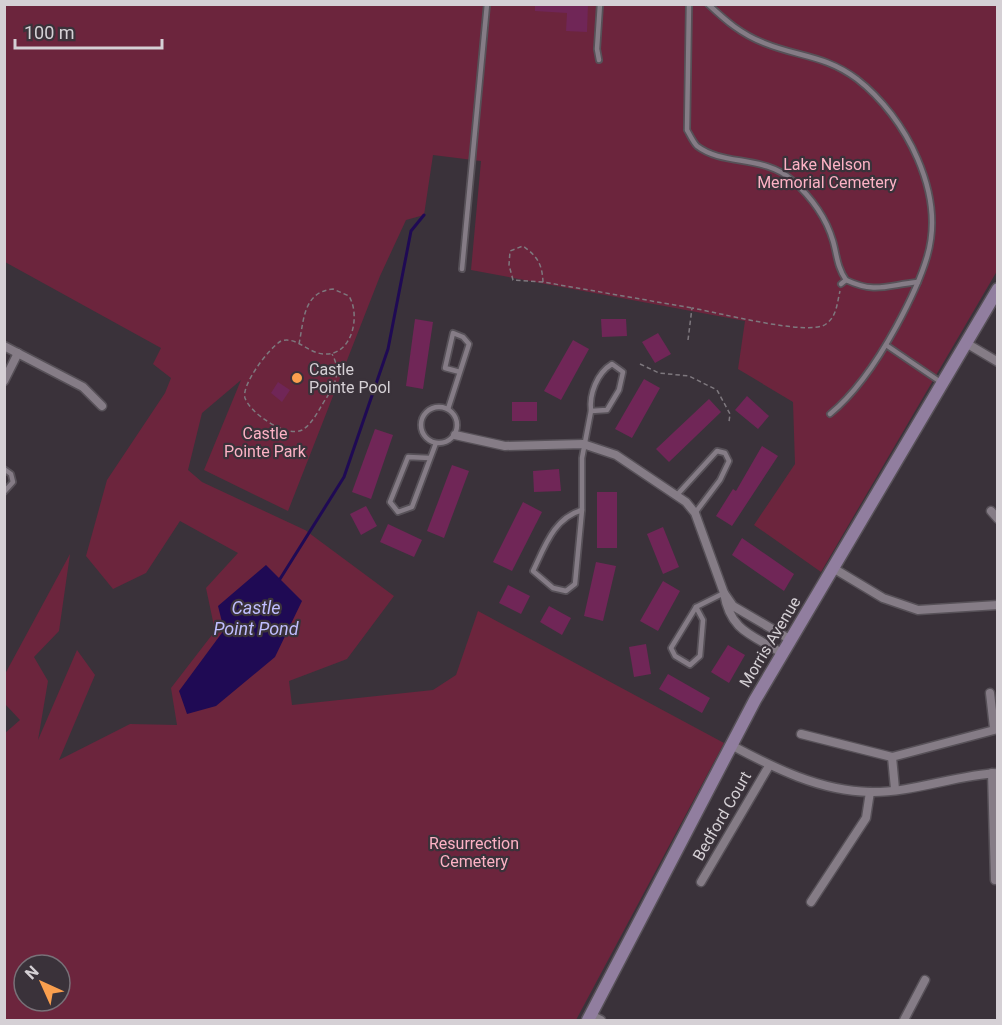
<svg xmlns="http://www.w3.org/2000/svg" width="1002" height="1025" font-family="Roboto,sans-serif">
	<rect width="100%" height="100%" fill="#3a323a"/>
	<path fill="#6c253d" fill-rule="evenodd" d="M5,5H995L998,8L997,271L821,572L754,525L795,464L793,402L738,369L745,321L471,270L481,161L433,155L424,215L406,220L380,276L288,511L204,470L241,380L202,413L188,470L202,482L305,530L394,596L347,659L289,681L292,705L433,690L456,675L478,611L724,743L576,1020H5L4,734L20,720L5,704V674L70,554L59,631L34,657L48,681L38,740L77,650L95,675L59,760L130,724L177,725L171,688L215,631L206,588L238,553L180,521L146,573L113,589L86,556L107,480L165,393L171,378L153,364L161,348L5,262ZM24,965H60V1001H24Z"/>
	<path fill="#1f0a54" d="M266,565L302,601L275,657L216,706L187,714L179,691L224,630L218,606Z"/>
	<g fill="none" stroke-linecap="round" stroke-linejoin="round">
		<path stroke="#1f0a54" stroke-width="3" d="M280,579L344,477L388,349L411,231L424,215"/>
	</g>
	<g fill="#702657">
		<path d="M535,4H588L587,32L566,31L567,13L535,11Z"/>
		<path d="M415,319L433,322L423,389L406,386Z"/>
		<path d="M601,319H626L627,336L602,337Z"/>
		<path d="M658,333L671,354L655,363L642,342Z"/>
		<path d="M573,340L589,349L561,400L544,391Z"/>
		<path d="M644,379L660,388L632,438L615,429Z"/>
		<path d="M278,382L290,390L282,402L271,393Z"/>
		<path d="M747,396L769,416L758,429L735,410Z"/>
		<path d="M709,399L721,412L669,462L656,449Z"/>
		<rect x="512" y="402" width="25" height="19"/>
		<path d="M375,429L393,435L371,499L352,492Z"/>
		<path d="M762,446L778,456L732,526L716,516L733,489L736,491Z"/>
		<path d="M452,465L469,471L444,538L427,531Z"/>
		<path d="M559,469L561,491L534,492L533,471Z"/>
		<rect x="597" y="492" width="20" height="56"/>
		<path d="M523,502L542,512L512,571L493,562Z"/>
		<path d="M366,506L377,526L361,535L350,514Z"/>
		<path d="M388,524L422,540L414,557L380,542Z"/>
		<path d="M663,527L679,567L663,574L647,534Z"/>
		<path d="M742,538L794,574L784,591L732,555Z"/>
		<path d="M596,562L616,566L603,621L584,616Z"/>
		<path d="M663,581L680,591L658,631L640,621Z"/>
		<path d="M508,585L530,596L521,614L499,603Z"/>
		<path d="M549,606L571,618L562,635L540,622Z"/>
		<path d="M646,644L651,674L634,677L629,647Z"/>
		<path d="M728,645L745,655L729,683L711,672Z"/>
		<path d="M668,674L710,698L702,713L659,689Z"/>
	</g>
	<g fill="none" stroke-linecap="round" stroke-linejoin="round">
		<defs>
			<g id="lane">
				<path d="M689,4L687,130C690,135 693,142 697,146C723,166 764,155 792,180C810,196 826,217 833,241C837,255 837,267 846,280"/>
				<path d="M708,4C726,21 741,34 764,43C798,57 825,55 857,79C906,117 946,194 927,257C920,281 908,305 896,327C879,358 857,392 830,414"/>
				<path d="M599,60L597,49L600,4"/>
				<path d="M462,269L487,4"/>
				<path d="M841,284L846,280C876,294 887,285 918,282"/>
				<path d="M886,345L942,383"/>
				<path d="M612,364L623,372L619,390L607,410L591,411C589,394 597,373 612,364Z"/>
				<circle cx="439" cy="425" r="18"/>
				<path d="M448,409L469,344L463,337L453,333L445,368L460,372"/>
				<path d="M430,458L408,457L390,502L398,512L412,507L436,443"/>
				<path d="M4,469L11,474L13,482L4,492"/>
				<path d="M676,496L717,451L725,453L729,461L720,480L695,513"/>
				<path d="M582,510L575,584L566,591L553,588L533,571C545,546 554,518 582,510Z"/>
				<path d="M582,510V458L591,411"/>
				<path d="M696,607L703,620L700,656L690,665L675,656L671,648Z"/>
				<path d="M696,607L724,593"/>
			</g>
			<g id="street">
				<path d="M966,343L998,362"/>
				<path d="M4,346L83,387L102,406"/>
				<path d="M4,381L18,353"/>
				<path d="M455,435L505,446L583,444L616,455L686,502L695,513L724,593"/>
				<path d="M991,511L998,519"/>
				<path d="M833,568L883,598L918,610L998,605"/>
				<path d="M782,653C752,635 730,631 724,593L733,606L791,640"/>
				<path d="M990,693L994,728"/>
				<path d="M801,734L892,757"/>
				<path d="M731,745C774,768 820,791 870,792C911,793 956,775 998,773"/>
				<path d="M992,773L995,880"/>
				<path d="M895,789L892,757L998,729"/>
				<path d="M701,882L769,766"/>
				<path d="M811,902L866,818L870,792"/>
				<path d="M591,1015L601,1020"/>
				<path d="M904,1020L925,980"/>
			</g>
			<path id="secondary" d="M588,1020L755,700L998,289"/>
		</defs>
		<use href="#lane" stroke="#575158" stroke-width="8"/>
		<use href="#street" stroke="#575158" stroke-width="11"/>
		<use href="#secondary" stroke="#575158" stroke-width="15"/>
		<g stroke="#7e787e" stroke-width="1.5" stroke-dasharray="4.5 3" stroke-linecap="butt">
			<path d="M543,282L513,280L509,265L510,251L523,246C538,257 542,264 543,282L692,308"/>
			<path d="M688,340L692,308C716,312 810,337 826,324C837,316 837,303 840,291"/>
			<path d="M299,344C304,320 303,292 333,289L349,296C361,316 352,356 324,354C307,353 297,336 281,341C269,348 241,385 245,398C250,413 286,438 302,430C313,424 320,407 327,397C336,383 341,370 332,354"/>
			<path d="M640,364L659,373L689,376L717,390L730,414L729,422"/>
		</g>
		<use href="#lane" stroke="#857c86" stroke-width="4.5"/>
		<use href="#street" stroke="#857c86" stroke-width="8"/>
		<use href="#secondary" stroke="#917e9f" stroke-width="12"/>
	</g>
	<circle fill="#fa9f4e" stroke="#3a323a" stroke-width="2" cx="297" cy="378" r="6"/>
	<g text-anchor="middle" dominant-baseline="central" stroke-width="4.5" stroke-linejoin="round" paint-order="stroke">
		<g font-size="16" fill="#fdb2c5" stroke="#3a323a">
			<text x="827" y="164">Lake Nelson<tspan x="827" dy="18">Memorial Cemetery</tspan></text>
			<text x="265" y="433">Castle<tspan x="265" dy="18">Pointe Park</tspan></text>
			<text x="474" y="843">Resurrection<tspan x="474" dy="18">Cemetery</tspan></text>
		</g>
		<g font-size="16" fill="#d5d0d5" stroke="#3a323a" text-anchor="start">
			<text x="309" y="369">Castle<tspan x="309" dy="18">Pointe Pool</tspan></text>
		</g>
		<g font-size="16" fill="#d5d0d5" stroke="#3a323a">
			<text transform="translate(770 642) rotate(-59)">Morris Avenue</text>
			<text transform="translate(722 816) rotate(-60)">Bedford Court</text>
		</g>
		<g font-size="18" font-style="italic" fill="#bfbdfe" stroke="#3a323a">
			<text x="256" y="607">Castle<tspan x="256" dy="21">Point Pond</tspan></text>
		</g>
	</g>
	<rect width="1002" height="1025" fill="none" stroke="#d5d0d5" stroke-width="12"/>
	<g transform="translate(42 983) rotate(315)"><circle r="28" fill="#3a323a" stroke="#787178" stroke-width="1.5"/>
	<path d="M0-4.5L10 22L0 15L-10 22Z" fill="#fa9f4e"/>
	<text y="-9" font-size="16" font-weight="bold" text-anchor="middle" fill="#d5d0d5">N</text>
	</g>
	<path d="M15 39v9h147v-9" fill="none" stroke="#d5d0d5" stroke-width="3"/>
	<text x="24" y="39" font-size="18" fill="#d5d0d5" stroke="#3a323a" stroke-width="4.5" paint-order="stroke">100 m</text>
</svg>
